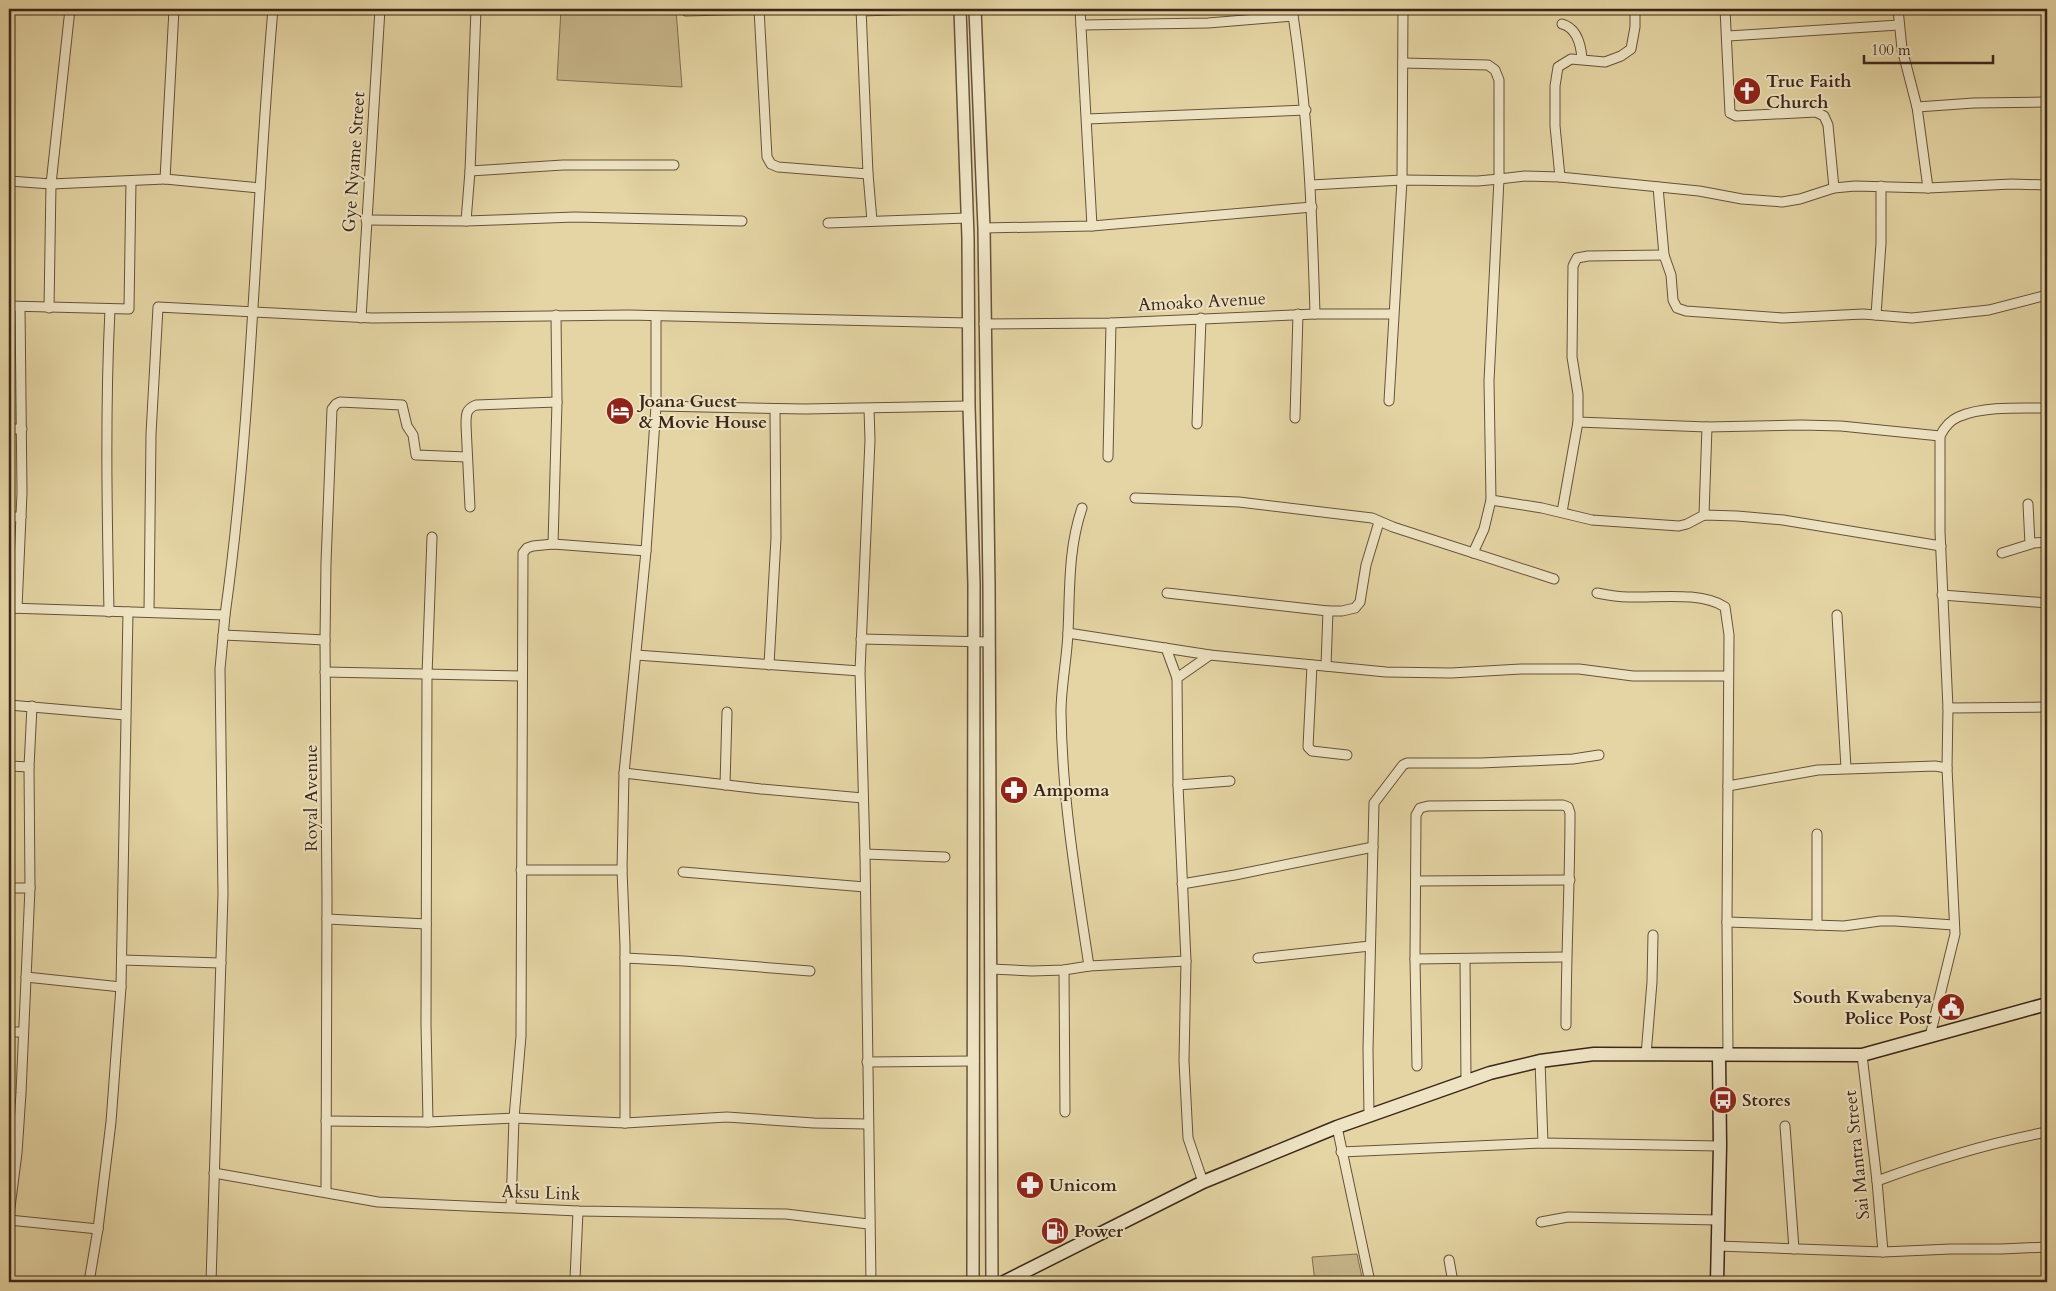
<svg xmlns="http://www.w3.org/2000/svg" width="2056" height="1291" font-family="Cardo,serif">
	<rect width="100%" height="100%" fill="#e5d5a4"/>
	<filter id="stains"><feTurbulence type="fractalNoise" baseFrequency=".004" numOctaves="4"/><feColorMatrix values="0 0 0 0 .2 0 0 0 0 .09 0 0 0 0 .02 0 0 0 .5 -.17"/></filter>
	<radialGradient id="worn" r=".72"><stop offset=".6" stop-color="#630" stop-opacity="0"/><stop offset="1" stop-color="#630" stop-opacity=".3"/></radialGradient>
	<g fill="#c8b78c" stroke="#826e52">
		<path d="M561,9L676,10L682,87L557,80Z"/>
		<path d="M1357,1254L1363,1282H1315L1312,1257Z"/>
	</g>
	<g fill="none" stroke-linecap="round" stroke-linejoin="round">
		<defs>
			<g id="minor">
				<path d="M759,9L767,157L771,164L778,167L868,174"/>
				<path d="M861,9L868,174L872,221"/>
				<path d="M1080,9L1092,226"/>
				<path d="M1725,9L1730,113L1736,116L1816,112L1824,116L1828,125L1834,188"/>
				<path d="M1898,9L1902,49L1917,107L1928,188"/>
				<path d="M686,11L760,9"/>
				<path d="M861,11L925,9"/>
				<path d="M1562,24C1577,28 1581,45 1582,59"/>
				<path d="M1081,25L1208,23L1293,16"/>
				<path d="M1728,36L1899,25"/>
				<path d="M1403,63L1488,65L1495,70L1499,80V179L1525,176L1560,177L1699,191L1742,199L1782,202L1800,199L1834,188L1855,186L1928,188L2012,184L2047,185"/>
				<path d="M1917,107L1974,103L2047,102"/>
				<path d="M1087,119L1306,110"/>
				<path d="M470,171L563,165H674"/>
				<path d="M1560,177L1555,126V86L1558,67L1571,59L1605,62L1621,56L1631,49L1635,27V9"/>
				<path d="M165,179L260,188"/>
				<path d="M9,181L51,184L165,179L174,9"/>
				<path d="M1311,185L1402,180L1478,181L1499,179L1489,381L1491,500L1484,529L1473,553"/>
				<path d="M1658,187L1664,255L1671,275L1673,300L1677,308L1686,311L1783,318L1863,314L1912,318L1989,310L2047,295"/>
				<path d="M366,220L466,221L575,217L742,221"/>
				<path d="M466,221L470,171L476,9"/>
				<path d="M828,223L967,218"/>
				<path d="M984,228L1092,226L1312,207"/>
				<path d="M9,306L129,309L131,181"/>
				<path d="M49,308L51,184L70,9"/>
				<path d="M1315,314H1393"/>
				<path d="M1876,315L1881,243V186"/>
				<path d="M361,318L380,9"/>
				<path d="M984,324L1111,323L1315,314C1312,211 1308,110 1292,9"/>
				<path d="M1389,401L1402,180L1403,9"/>
				<path d="M656,406L805,409L969,406"/>
				<path d="M869,409L870,440L860,671L865,854L871,1282"/>
				<path d="M1295,418L1298,314"/>
				<path d="M1578,422L1707,427L1801,425L1841,426L1940,436"/>
				<path d="M1197,424L1201,318"/>
				<path d="M9,429H22"/>
				<path d="M1108,457L1111,323"/>
				<path d="M1135,498L1239,502L1372,518L1393,527L1554,579"/>
				<path d="M1491,500L1542,508L1592,520L1679,526L1687,524L1704,515L1737,516L1783,520L1941,546"/>
				<path d="M2028,504L2030,544"/>
				<path d="M470,507L466,425C466,414 466,409 476,405L557,402"/>
				<path d="M1082,508C1068,549 1070,590 1068,632C1067,659 1061,686 1061,712C1062,797 1076,881 1089,966"/>
				<path d="M1562,512L1578,422V394L1572,357L1573,266L1577,258L1588,256L1664,255"/>
				<path d="M1704,515L1707,427"/>
				<path d="M9,517H21"/>
				<path d="M553,544L557,402L556,315"/>
				<path d="M2002,553L2034,543L2047,542"/>
				<path d="M1167,593L1328,611H1342L1355,608L1360,602L1366,565L1379,522"/>
				<path d="M1597,593C1607,595 1617,597 1628,597C1656,598 1701,591 1725,607L1729,635L1727,922L1728,1054"/>
				<path d="M1942,595L2047,603"/>
				<path d="M9,608L225,615C253,414 255,211 273,9"/>
				<path d="M17,608L22,493L20,307"/>
				<path d="M109,612C107,511 105,411 110,309"/>
				<path d="M149,612L151,434L158,307L372,318L629,315L968,323"/>
				<path d="M1837,615L1846,768"/>
				<path d="M1068,633L1210,655L1386,672L1451,673L1521,669H1579L1633,676H1728"/>
				<path d="M223,635L325,640"/>
				<path d="M861,639L989,642"/>
				<path d="M1166,648L1177,678"/>
				<path d="M636,655L860,671"/>
				<path d="M769,665L776,538L775,409"/>
				<path d="M1312,665L1308,747L1312,751L1347,755"/>
				<path d="M1326,666L1328,611"/>
				<path d="M325,672L522,676"/>
				<path d="M2047,680V708"/>
				<path d="M9,705L125,715"/>
				<path d="M1948,708L2047,707"/>
				<path d="M9,766L29,767"/>
				<path d="M624,773L761,789L863,798"/>
				<path d="M725,785L727,712"/>
				<path d="M1178,785L1230,781"/>
				<path d="M1728,786L1818,770L1935,766L1947,768"/>
				<path d="M1817,834V925"/>
				<path d="M865,854L945,857"/>
				<path d="M521,870H622"/>
				<path d="M683,872L865,887"/>
				<path d="M1417,881L1570,880"/>
				<path d="M1182,884L1235,875L1373,847"/>
				<path d="M9,888H30"/>
				<path d="M327,919L426,924"/>
				<path d="M1727,922L1844,926L1880,921H1895L1954,925"/>
				<path d="M625,958L684,961L810,971"/>
				<path d="M1258,958L1370,946"/>
				<path d="M1415,959L1566,957"/>
				<path d="M1465,959L1466,1081"/>
				<path d="M122,960L221,963"/>
				<path d="M991,969L1032,971L1064,970L1089,966L1186,961"/>
				<path d="M1064,970L1065,1112"/>
				<path d="M26,977L121,987"/>
				<path d="M9,1032H23"/>
				<path d="M1930,1036L1955,934L1947,768L1948,708L1940,532V436C1944,428 1949,421 1958,417C1983,406 2020,408 2047,408"/>
				<path d="M1646,1055L1652,982L1653,935"/>
				<path d="M1862,1055L1877,1181L1883,1252"/>
				<path d="M1540,1061L1543,1143"/>
				<path d="M867,1062L974,1061"/>
				<path d="M1417,1066L1415,959L1416,815L1420,808L1428,806L1563,805L1568,807L1570,813C1570,884 1566,954 1566,1025"/>
				<path d="M1369,1116L1368,1049L1374,803L1403,765L1407,763H1481L1573,759L1599,755"/>
				<path d="M326,1121L428,1122L514,1118L625,1123L727,1117L814,1123L868,1124"/>
				<path d="M428,1122L426,1024L427,675L432,537"/>
				<path d="M625,1123V945L622,870L624,773L646,551L656,406V316"/>
				<path d="M1785,1126L1794,1249"/>
				<path d="M1337,1127L1370,1282"/>
				<path d="M1341,1152L1543,1143L1720,1146"/>
				<path d="M214,1173L378,1202L578,1211L786,1214L868,1224"/>
				<path d="M1877,1181C1933,1160 1988,1143 2047,1132"/>
				<path d="M1203,1182L1188,1138L1184,1061L1186,961L1178,785L1177,678L1210,655"/>
				<path d="M326,1192L327,899L325,640L326,563L332,409L336,404L340,402L402,405L407,426L413,435L416,455L467,457"/>
				<path d="M511,1207L514,1118L521,1036L523,553L527,548L533,546L553,544L646,551"/>
				<path d="M9,1215L17,1153L21,1093L30,888L29,767L32,706"/>
				<path d="M9,1220L98,1229L111,1122L121,987L128,612"/>
				<path d="M1541,1222L1568,1217L1718,1220"/>
				<path d="M1718,1246L1883,1252L1951,1249H2001L2047,1247"/>
				<path d="M1449,1260L1453,1282"/>
				<path d="M575,1279L578,1211"/>
				<path d="M89,1282L98,1229"/>
				<path d="M211,1282L223,894L220,669L225,615"/>
			</g>
			<g id="tertiary">
				<path d="M960,9L968,238L969,406L974,585L973,1282"/>
				<path d="M975,9L984,228L989,585L992,1282"/>
			</g>
			<g id="secondary">
				<path d="M1004,1282L1203,1182L1337,1127L1490,1073L1540,1061L1594,1054L1862,1055L2047,1004"/>
				<path d="M1717,1282L1720,1146L1719,1055"/>
			</g>
		</defs>
		<use href="#minor" stroke="#66523b" stroke-width="11"/>
		<use href="#tertiary" stroke="#66523b" stroke-width="14"/>
		<use href="#secondary" stroke="#3b2618" stroke-width="15"/>
		<use href="#minor" stroke="#eee4c4" stroke-width="9"/>
		<use href="#tertiary" stroke="#eee4c4" stroke-width="11"/>
		<use href="#secondary" stroke="#eee4c4" stroke-width="12"/>
	</g>
	<defs>
		<symbol id="church-disc" viewBox="-11 -11 22 22"><circle r="9.5" fill="#8f2418" stroke="#eee4c4"/><path d="M-1.2-6h2.4v3.5h3.3v2.4h-3.3V6h-2.4V-.1h-3.3v-2.4h3.3Z" fill="#fff"/></symbol>
		<symbol id="hotel-disc" viewBox="-11 -11 22 22"><circle r="9.5" fill="#8f2418" stroke="#eee4c4"/><path d="M-6-4.5h1.5V1H6V5H4.5V3h-9V5H-6ZM-4 0a1.8 1.8 0 1 1 3.6 0ZM.5 0V-2.5h3Q6-2.5 6 0Z" fill="#fff"/></symbol>
		<symbol id="pharmacy-disc" viewBox="-11 -11 22 22"><circle r="9.5" fill="#8f2418" stroke="#eee4c4"/><path d="M-2-6h4v4h4v4h-4v4h-4v-4h-4v-4h4Z" fill="#fff"/></symbol>
		<symbol id="civic-disc" viewBox="-11 -11 22 22"><circle r="9.5" fill="#8f2418" stroke="#eee4c4"/><path d="M-.6-6.5H3V-4.5H.6V-3L4-1V1h2V6H-6V1h2V-1L-.6-3ZM-1.2 2.5V6h2.4V2.5Z" fill="#fff"/></symbol>
		<symbol id="bus-disc" viewBox="-11 -11 22 22"><circle r="9.5" fill="#8f2418" stroke="#eee4c4"/><path d="M-5-6H5V4H4V6H2V4H-2V6H-4V4H-5ZM-3.5-4V0h7V-4ZM-3.5 1.2v1.5H-2V1.2ZM2 1.2v1.5H3.5V1.2Z" fill="#fff"/></symbol>
		<symbol id="fuel-disc" viewBox="-11 -11 22 22"><circle r="9.5" fill="#8f2418" stroke="#eee4c4"/><path d="M-5.5-6h7V0h2V4h1.3V-2.5L3-4.5l.8-.8L6-3V5H2.5V1h-1V6h-7ZM-4.2-4.7v3.2H.2V-4.7Z" fill="#fff"/></symbol>
	</defs>
	<g fill-rule="evenodd">
		<use href="#church-disc" x="1731" y="75" width="32" height="32"/>
		<use href="#hotel-disc" x="604" y="395" width="32" height="32"/>
		<use href="#pharmacy-disc" x="998" y="774" width="32" height="32"/>
		<use href="#civic-disc" x="1935" y="991" width="32" height="32"/>
		<use href="#bus-disc" x="1707" y="1084" width="32" height="32"/>
		<use href="#pharmacy-disc" x="1014" y="1169" width="32" height="32"/>
		<use href="#fuel-disc" x="1039" y="1215" width="32" height="32"/>
	</g>
	<g text-anchor="middle" dominant-baseline="central" stroke-width="4" stroke-linejoin="round" paint-order="stroke">
		<g font-size="18" font-weight="bold" fill="#3b2618" stroke="#eee4c4" text-anchor="start">
			<text x="1766" y="81">True Faith<tspan x="1766" dy="21">Church</tspan></text>
			<text x="639" y="401">Joana Guest<tspan x="639" dy="21">&amp; Movie House</tspan></text>
			<text x="1033" y="790">Ampoma</text>
			<text x="1932" y="997" text-anchor="end">South Kwabenya<tspan x="1932" dy="21">Police Post</tspan></text>
			<text x="1742" y="1100">Stores</text>
			<text x="1049" y="1185">Unicom</text>
			<text x="1074" y="1231">Power</text>
		</g>
		<g font-size="18" fill="#3b2618" stroke="#eee4c4">
			<text transform="translate(354 162) rotate(-86)">Gye Nyame Street</text>
			<text transform="translate(1202 302) rotate(-3)">Amoako Avenue</text>
			<text transform="translate(311 798) rotate(-90)">Royal Avenue</text>
			<text transform="translate(1857 1155) rotate(-96)">Sai Mantra Street</text>
			<text transform="translate(541 1193) rotate(2)">Aksu Link</text>
		</g>
	</g>
	<rect width="2056" height="1291" fill="none" stroke="#e5d5a4" stroke-width="30"/>
	<rect x="10" y="10" width="2036" height="1271" fill="none" stroke="#3b2618" stroke-width="2.5"/>
	<rect x="15" y="15" width="2026" height="1261" fill="none" stroke="#3b2618"/>
	<path d="M1864 55v8h129v-8" fill="none" stroke="#3b2618" stroke-width="2.5"/>
	<text x="1871" y="55" font-size="15" fill="#3b2618" stroke="#eee4c4" stroke-width="4" paint-order="stroke">100 m</text>
	<rect width="100%" height="100%" filter="url(#stains)"/>
	<rect width="100%" height="100%" fill="url(#worn)"/>
</svg>
